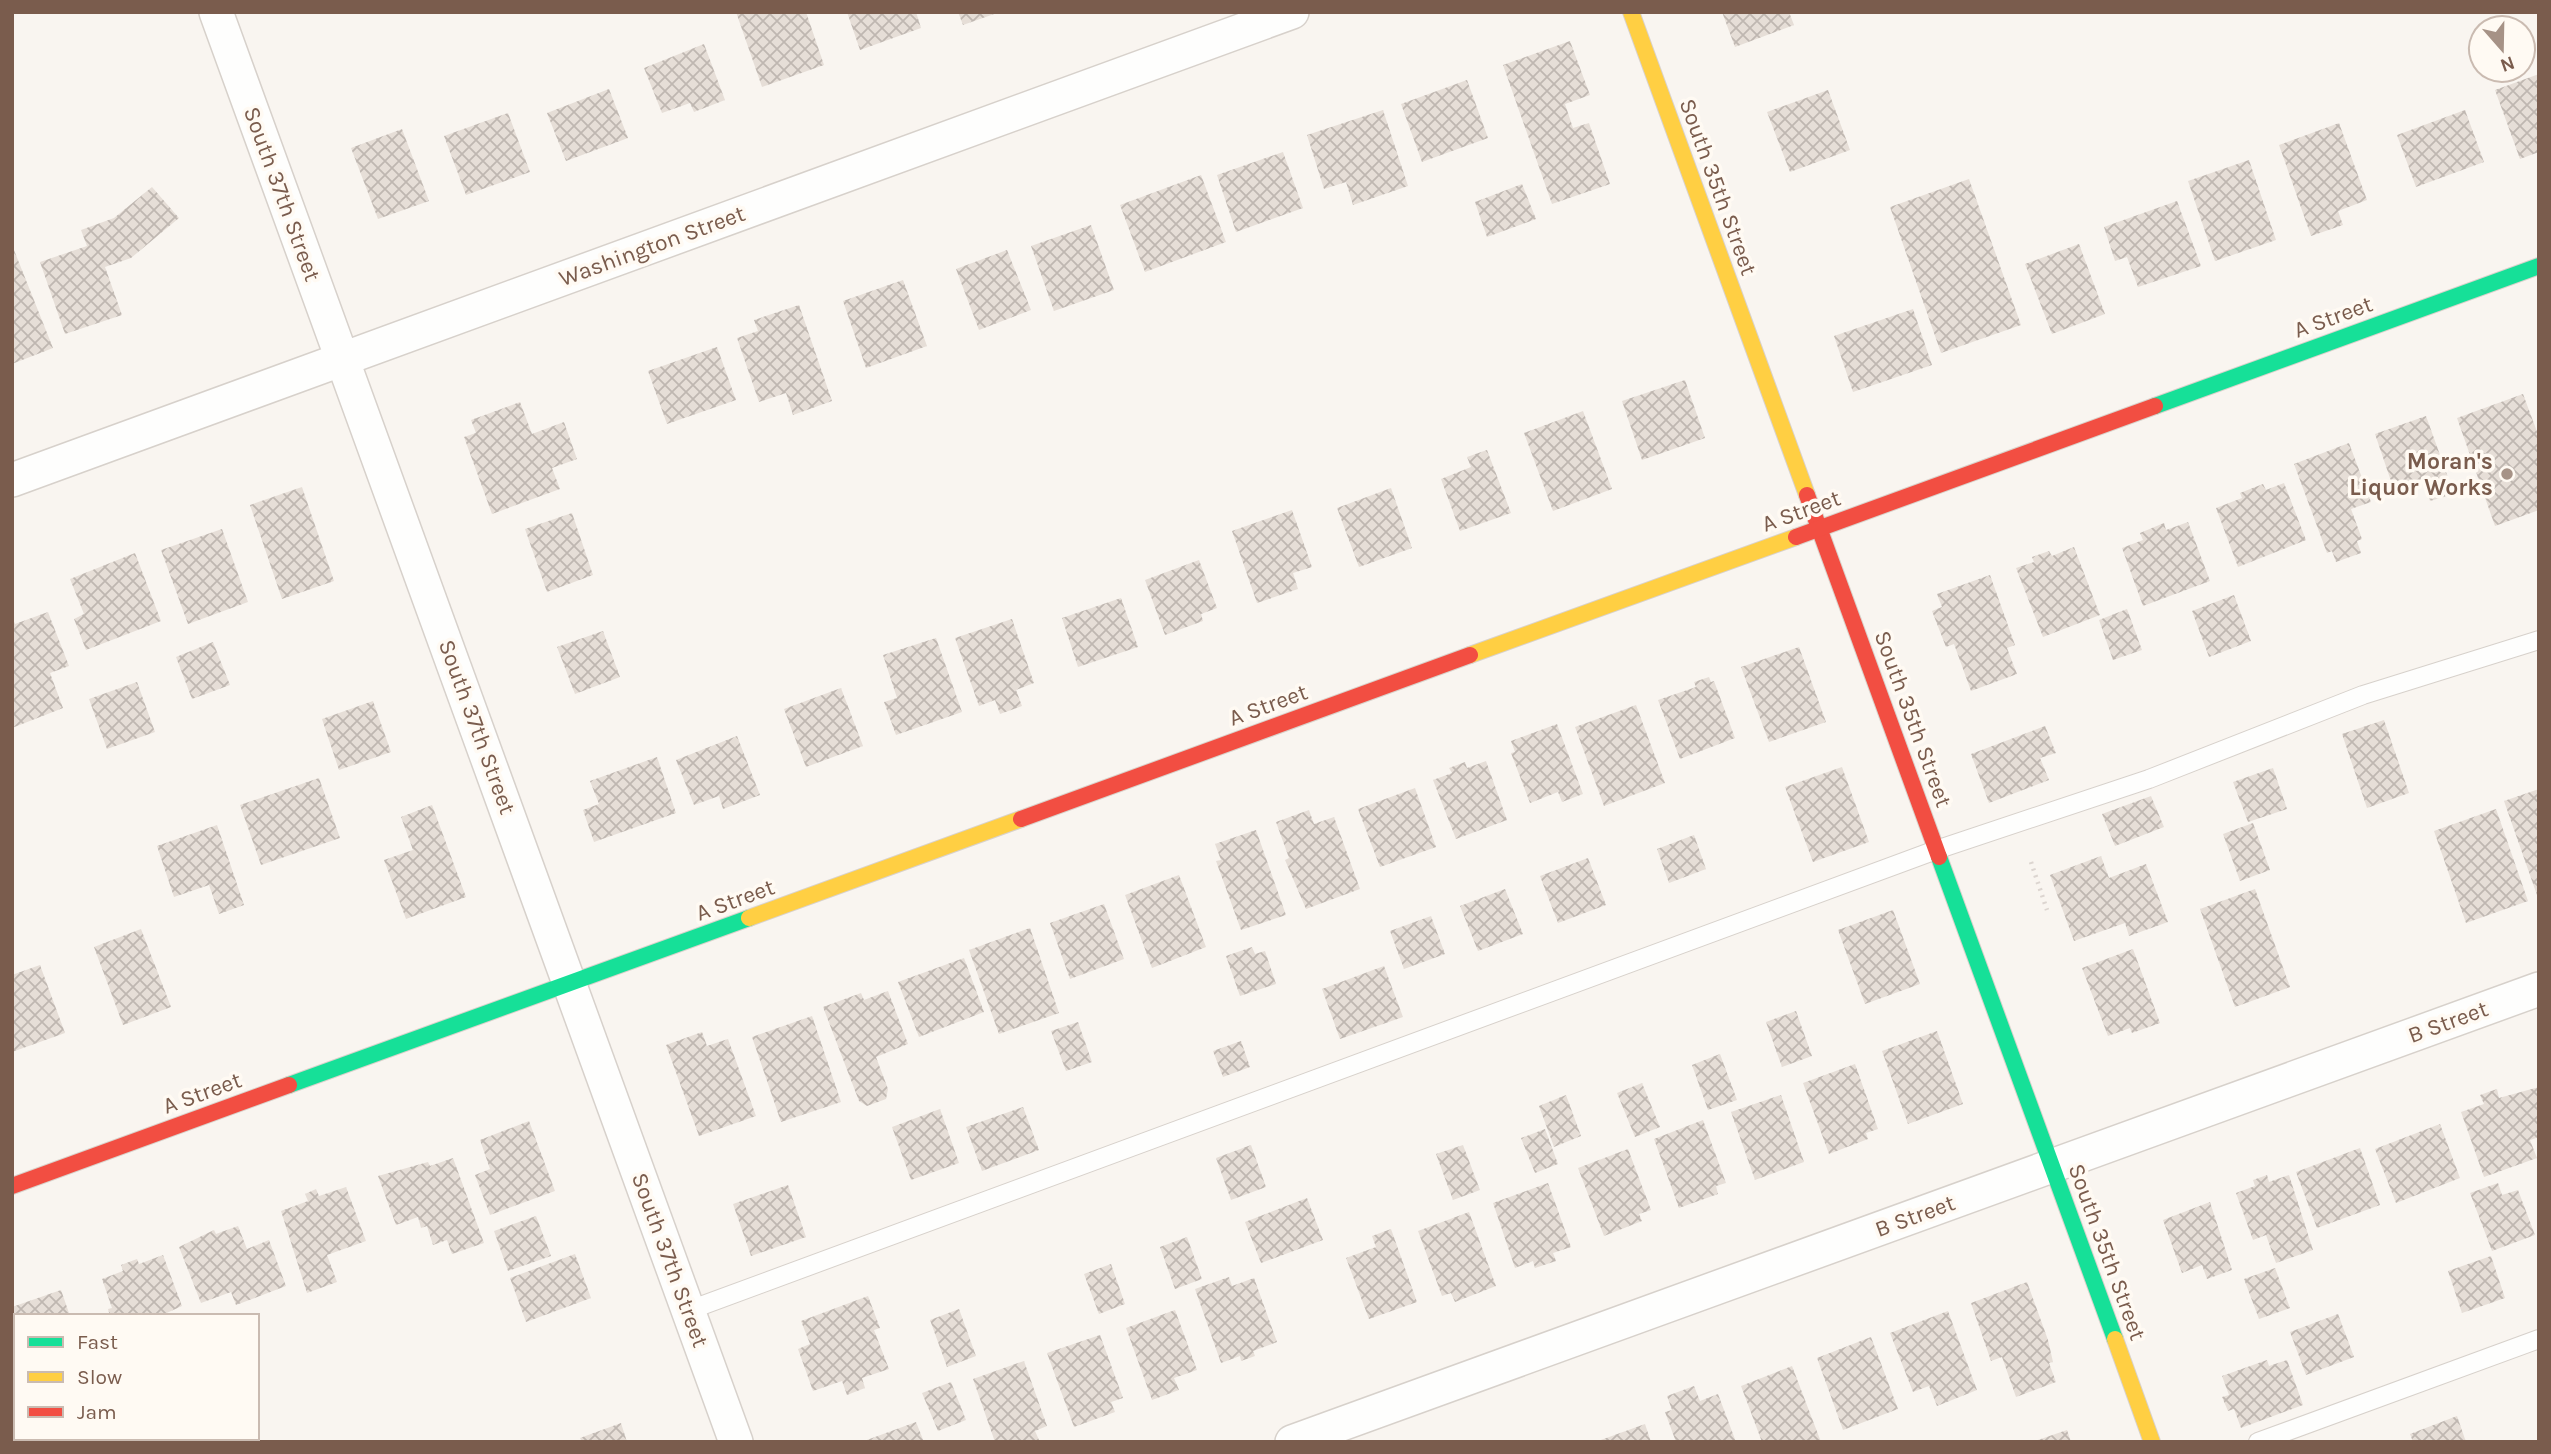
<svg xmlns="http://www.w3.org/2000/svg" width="2551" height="1454" font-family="Karla,sans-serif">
	<defs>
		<pattern id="building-cross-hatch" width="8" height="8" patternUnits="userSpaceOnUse" patternTransform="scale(1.75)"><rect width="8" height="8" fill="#e6ded7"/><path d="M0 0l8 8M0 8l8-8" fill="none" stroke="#bfb7b1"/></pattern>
	</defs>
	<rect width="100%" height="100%" fill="#f9f5f0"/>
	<g fill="url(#building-cross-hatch)">
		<path d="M736,12H806L824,65L762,87Z"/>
		<path d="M847,12H916L921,28L860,50Z"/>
		<path d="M958,12H997V13L963,25Z"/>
		<path d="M1722,12H1789L1794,25L1735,47Z"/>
		<path d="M1570,41L1590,95L1565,104L1573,128L1589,123L1610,184L1552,204L1503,65Z"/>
		<path d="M704,44L725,100L694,112L690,103L662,113L644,68Z"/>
		<path d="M2539,74V152L2520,159L2495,90Z"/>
		<path d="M1467,80L1488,138L1422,162L1401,104Z"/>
		<path d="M609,89L628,138L566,161L547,113Z"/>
		<path d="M1828,90L1850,150L1790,172L1767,112Z"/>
		<path d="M1383,110L1408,186L1353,205L1346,182L1324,189L1307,135Z"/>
		<path d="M2465,110L2484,162L2416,187L2397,135Z"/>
		<path d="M508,113L530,172L466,195L444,136Z"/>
		<path d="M2339,123L2367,200L2338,211L2343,225L2311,236L2279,145Z"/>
		<path d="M402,129L429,201L378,219L351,148Z"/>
		<path d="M1283,152L1303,208L1236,232L1217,175Z"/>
		<path d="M2249,160L2276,240L2215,261L2188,181Z"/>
		<path d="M1201,175L1226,242L1145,272L1120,205Z"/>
		<path d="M1969,179L2021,325L1941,353L1890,207Z"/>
		<path d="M1522,184L1536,219L1487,237L1475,202Z"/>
		<path d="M152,187L179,218L131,258L105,267L122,315L65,334L40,262L87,246L81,230L114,218Z"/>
		<path d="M2177,201L2201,266L2138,287L2127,257L2115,261L2104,227Z"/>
		<path d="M1091,225L1114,290L1054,311L1031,246Z"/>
		<path d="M2079,244L2105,314L2052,334L2025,264Z"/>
		<path d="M12,245L53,348L12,364Z"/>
		<path d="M1007,250L1031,310L979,330L956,269Z"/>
		<path d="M903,280L927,346L866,368L843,301Z"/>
		<path d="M799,305L832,401L793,415L786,393L759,402L737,338L758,331L754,320Z"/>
		<path d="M1913,309L1932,365L1853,392L1834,336Z"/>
		<path d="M717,347L736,400L667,424L648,371Z"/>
		<path d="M1685,380L1705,438L1642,460L1622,401Z"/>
		<path d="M2523,394L2539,437V510L2495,526L2457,418Z"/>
		<path d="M520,402L532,434L564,422L577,459L552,468L560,489L492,514L464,437L476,433L471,420Z"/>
		<path d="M1583,411L1612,489L1553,511L1524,433Z"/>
		<path d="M2426,416L2454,494L2430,501L2422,479L2394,490L2375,434Z"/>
		<path d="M2349,443L2371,502L2351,509L2362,539L2357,541L2361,553L2336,562L2332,551L2327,553L2294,464Z"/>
		<path d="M1487,450L1511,513L1460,531L1441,479L1471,467L1467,457Z"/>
		<path d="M2284,483L2306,540L2238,567L2216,508L2242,498L2240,493L2263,484L2266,490Z"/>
		<path d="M302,487L334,581L282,599L250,505Z"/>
		<path d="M1391,488L1412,548L1359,567L1337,508Z"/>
		<path d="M1292,510L1312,567L1293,573L1298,589L1257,603L1232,531Z"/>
		<path d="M572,513L593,575L547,592L525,529Z"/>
		<path d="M2188,522L2210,581L2143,606L2122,548L2143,540L2140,533L2164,523L2166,530Z"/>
		<path d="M222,529L248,602L188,624L161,550Z"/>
		<path d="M2074,547L2100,615L2043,637L2016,568L2034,562L2032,557L2049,551L2052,556Z"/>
		<path d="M135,553L161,621L86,650L74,619L84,614L70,579Z"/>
		<path d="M1199,560L1217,608L1201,614L1203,621L1165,635L1145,580Z"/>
		<path d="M1990,575L2015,645L2007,648L2017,674L1971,691L1954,644L1946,647L1932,611L1942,607L1937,594Z"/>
		<path d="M2234,595L2251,641L2209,657L2192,611Z"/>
		<path d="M1121,598L1138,647L1078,667L1062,618Z"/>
		<path d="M2127,609L2142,650L2113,660L2099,620Z"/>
		<path d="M48,612L69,666L50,673L63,708L12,728V617L15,624Z"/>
		<path d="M1012,619L1034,683L1016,690L1022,706L1000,714L995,700L979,706L955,638Z"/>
		<path d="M603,631L620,677L575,694L557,647Z"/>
		<path d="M936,638L962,712L896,735L884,702L897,698L883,655Z"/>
		<path d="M213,642L230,685L192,699L176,657Z"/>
		<path d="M1799,647L1826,722L1769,742L1741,667Z"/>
		<path d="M1709,677L1711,682L1714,681L1735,738L1680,759L1658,700L1696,687L1694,682Z"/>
		<path d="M137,682L155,732L107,749L89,699Z"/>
		<path d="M841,688L863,746L806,767L784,709Z"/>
		<path d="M373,701L391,752L339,770L322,719Z"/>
		<path d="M1636,705L1665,783L1604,806L1575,727Z"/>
		<path d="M2384,720L2409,793L2367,808L2342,734Z"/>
		<path d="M1557,724L1583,794L1562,802L1558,792L1530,803L1511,753L1515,752L1511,741Z"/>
		<path d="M2045,726L2056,753L2040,758L2049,780L1989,803L1971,754Z"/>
		<path d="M737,736L760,795L723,809L719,796L694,805L676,760Z"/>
		<path d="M657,757L676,813L594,842L583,810L599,804L590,781Z"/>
		<path d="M1486,761L1507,820L1456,839L1433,780L1452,773L1449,768L1465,762L1467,768Z"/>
		<path d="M1842,767L1869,842L1813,862L1785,787Z"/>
		<path d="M2273,768L2287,809L2248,822L2233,782Z"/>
		<path d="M319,778L340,838L261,865L240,805Z"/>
		<path d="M1415,788L1436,847L1380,867L1358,809Z"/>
		<path d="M2539,789V898H2538L2504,801Z"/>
		<path d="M2151,796L2164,827L2115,846L2102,814Z"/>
		<path d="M432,805L466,897L406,919L384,860L413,850L401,817Z"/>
		<path d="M2496,809L2528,901L2466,923L2434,831Z"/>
		<path d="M1309,810L1314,824L1334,817L1360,889L1306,909L1285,860L1289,858L1276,822Z"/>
		<path d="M2253,823L2270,870L2240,881L2223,834Z"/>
		<path d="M217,825L244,905L219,914L209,885L174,897L157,846Z"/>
		<path d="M1256,830L1286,915L1241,930L1216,861L1221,860L1215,844Z"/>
		<path d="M1694,835L1706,869L1669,883L1657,849Z"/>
		<path d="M2101,856L2109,878L2146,864L2168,922L2129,936L2125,923L2074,941L2050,875Z"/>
		<path d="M1588,858L1606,905L1558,923L1540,876Z"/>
		<path d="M1179,875L1206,947L1152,968L1125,895Z"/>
		<path d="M1505,889L1523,934L1478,951L1460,906Z"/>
		<path d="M2255,889L2290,987L2235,1007L2200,909Z"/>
		<path d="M1104,904L1124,959L1070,979L1050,923Z"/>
		<path d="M1893,910L1920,984L1865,1004L1838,930Z"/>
		<path d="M1431,916L1445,954L1404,969L1390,931Z"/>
		<path d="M1030,928L1059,1013L999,1034L969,950Z"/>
		<path d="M141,929L171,1007L123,1025L94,947Z"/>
		<path d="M1252,947L1255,954L1265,951L1276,984L1240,996L1226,956Z"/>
		<path d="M2133,949L2160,1023L2132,1033L2130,1028L2108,1036L2082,968Z"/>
		<path d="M964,958L984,1012L919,1037L898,982Z"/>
		<path d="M40,965L65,1033L12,1052V975Z"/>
		<path d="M1384,966L1403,1017L1340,1039L1322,989Z"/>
		<path d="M888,991L908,1044L876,1057L888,1089L886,1099L867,1106L859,1101L823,1007L861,993L864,1000Z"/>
		<path d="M1796,1011L1812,1056L1782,1067L1766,1022Z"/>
		<path d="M812,1016L841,1102L781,1122L752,1037Z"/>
		<path d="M1078,1022L1092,1062L1066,1071L1051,1031Z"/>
		<path d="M1937,1031L1963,1104L1908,1124L1882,1051Z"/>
		<path d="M702,1032L707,1046L728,1039L756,1116L699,1136L666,1045Z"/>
		<path d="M1241,1041L1250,1067L1223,1077L1213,1051Z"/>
		<path d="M1720,1054L1737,1100L1708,1110L1692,1065Z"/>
		<path d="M1855,1064L1878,1129L1866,1133L1868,1139L1829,1154L1803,1083Z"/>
		<path d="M1642,1083L1660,1127L1635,1137L1617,1093Z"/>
		<path d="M2539,1087V1137L2530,1140L2537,1158L2484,1177L2461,1112L2484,1104L2480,1095L2497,1089L2499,1098Z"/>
		<path d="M1566,1095L1581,1136L1554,1147L1539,1106Z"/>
		<path d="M1781,1095L1804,1162L1755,1180L1731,1112Z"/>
		<path d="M1023,1107L1039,1150L982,1171L966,1127Z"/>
		<path d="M940,1109L959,1163L911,1180L892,1127Z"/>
		<path d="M1703,1120L1726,1183L1716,1186L1718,1194L1679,1208L1654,1139Z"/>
		<path d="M529,1121L555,1191L490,1215L475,1175L490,1169L480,1140Z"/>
		<path d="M2440,1124L2460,1178L2396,1203L2375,1149Z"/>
		<path d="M1545,1129L1558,1164L1535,1173L1521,1138Z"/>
		<path d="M1251,1145L1266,1187L1231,1200L1216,1158Z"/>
		<path d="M1463,1145L1480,1190L1453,1200L1436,1154Z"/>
		<path d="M2360,1148L2380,1205L2317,1228L2296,1172Z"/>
		<path d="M1628,1149L1651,1210L1639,1214L1642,1221L1604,1236L1578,1168Z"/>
		<path d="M453,1158L484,1243L452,1254L447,1240L433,1245L427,1226L421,1228L418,1217L396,1225L378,1176L428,1162L430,1166Z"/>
		<path d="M2267,1175L2269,1182L2289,1175L2313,1250L2276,1263L2266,1235L2253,1240L2236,1193L2255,1186L2253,1180Z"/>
		<path d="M1548,1183L1571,1247L1553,1253L1556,1261L1535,1268L1533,1261L1515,1268L1493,1203Z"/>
		<path d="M2498,1183L2502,1195L2518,1190L2535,1235L2492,1251L2470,1193Z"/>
		<path d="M788,1185L806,1237L751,1256L733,1204Z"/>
		<path d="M346,1187L366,1241L327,1255L337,1282L307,1293L281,1211L308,1201L305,1194L316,1189L319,1196Z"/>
		<path d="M1307,1198L1323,1240L1261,1263L1245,1222Z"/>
		<path d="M2210,1202L2232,1270L2207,1279L2202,1265L2182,1273L2163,1220Z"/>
		<path d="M1469,1212L1496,1286L1455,1302L1451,1293L1442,1296L1418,1231Z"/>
		<path d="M536,1216L551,1256L508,1271L494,1231Z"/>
		<path d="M238,1226L247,1249L269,1240L286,1286L236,1305L231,1292L201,1303L179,1247L214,1230L216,1234Z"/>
		<path d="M1391,1229L1417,1302L1369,1319L1346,1258L1376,1247L1372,1236Z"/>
		<path d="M1187,1237L1202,1279L1175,1289L1160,1247Z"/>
		<path d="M575,1254L591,1298L526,1322L510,1278Z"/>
		<path d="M163,1255L182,1306L160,1316H110L108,1309L112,1308L102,1279L123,1271L121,1265L137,1259L139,1264Z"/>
		<path d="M2491,1256L2505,1298L2462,1313L2448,1271Z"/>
		<path d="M1111,1264L1125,1304L1099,1314L1084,1274Z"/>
		<path d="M2275,1268L2290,1308L2259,1319L2244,1279Z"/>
		<path d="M1229,1277L1232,1286L1254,1278L1277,1342L1253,1351L1255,1356L1241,1361L1240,1356L1221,1363L1195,1289Z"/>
		<path d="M2027,1282L2048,1340L2053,1362L2049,1363L2056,1382L2016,1397L2002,1357L1991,1361L1971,1303Z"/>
		<path d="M61,1290L70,1316H16L15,1365L12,1356V1307Z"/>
		<path d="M868,1296L880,1328L874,1330L889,1369L862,1378L865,1388L847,1395L842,1381L813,1391L798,1349L810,1344L801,1321Z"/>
		<path d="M959,1309L976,1356L947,1367L930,1320Z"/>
		<path d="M1175,1310L1197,1370L1174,1378L1179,1390L1152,1400L1126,1328Z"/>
		<path d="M1948,1311L1977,1390L1937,1406L1929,1386L1913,1392L1890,1333Z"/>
		<path d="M2338,1314L2354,1357L2306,1375L2290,1332Z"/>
		<path d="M1100,1335L1123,1398L1111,1402L1115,1412L1074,1427L1047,1353Z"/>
		<path d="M1871,1337L1898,1409L1843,1430L1817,1358Z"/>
		<path d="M2267,1360L2269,1366L2287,1360L2303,1405L2241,1428L2234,1409L2228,1411L2222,1397L2229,1395L2222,1376Z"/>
		<path d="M1024,1361L1047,1426L1035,1431L1039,1440L1035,1442H995L973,1379Z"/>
		<path d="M1792,1366L1821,1442H1762L1741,1386Z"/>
		<path d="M951,1382L966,1420L938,1431L922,1393Z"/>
		<path d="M1694,1386L1700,1401L1718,1394L1736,1442H1676L1665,1412L1672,1410L1667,1396Z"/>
		<path d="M2457,1416L2466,1442H2413L2410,1434Z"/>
		<path d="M916,1422L924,1442H864V1441Z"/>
		<path d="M621,1423L627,1442H582L580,1438Z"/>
		<path d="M1645,1424L1651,1442H1598V1441Z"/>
		<path d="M2067,1430L2071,1442H2035V1441Z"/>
	</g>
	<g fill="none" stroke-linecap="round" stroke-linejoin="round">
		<defs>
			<g id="lane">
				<path d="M687,1311L1936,850L2149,779L2363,695L2539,640"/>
				<path d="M2258,1442L2539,1339"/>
			</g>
			<g id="street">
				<path d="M216,12L736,1442"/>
				<path d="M12,480L1292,12"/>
				<path d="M1292,1442L2539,989"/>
			</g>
			<g id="fast">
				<path d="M2155,406L2539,266"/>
				<path d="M1939,857L2115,1339"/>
				<path d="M289,1085L749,918"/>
			</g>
			<g id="slow">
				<path d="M1631,12L1807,495"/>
				<path d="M1470,655L1796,537"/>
				<path d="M749,918L1021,819"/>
				<path d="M2115,1339L2152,1442"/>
			</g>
			<g id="jam">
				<path d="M1807,495L1939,857"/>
				<path d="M1796,537L2155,406"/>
				<path d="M1021,819L1470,655"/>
				<path d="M12,1186L289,1085"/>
			</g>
		</defs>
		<use href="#lane" stroke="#d7d1cb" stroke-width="20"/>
		<use href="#street" stroke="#d7d1cb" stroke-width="36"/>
		<use href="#fast" stroke="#d9d2cb" stroke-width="18"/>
		<use href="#slow" stroke="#d9d2cb" stroke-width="18"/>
		<use href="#jam" stroke="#d9d2cb" stroke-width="18"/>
		<path stroke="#dcd5d0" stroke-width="4.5" stroke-dasharray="2 5" stroke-linecap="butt" d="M2031,862L2047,910"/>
		<use href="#lane" stroke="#fefefd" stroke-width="18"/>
		<use href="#street" stroke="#fefefd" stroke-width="33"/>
		<use href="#fast" stroke="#16e098" stroke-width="16"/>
		<use href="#slow" stroke="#ffcf43" stroke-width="16"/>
		<use href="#jam" stroke="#f24e42" stroke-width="16"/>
	</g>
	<circle fill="#a69286" stroke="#fffaf3" stroke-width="2.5" cx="2507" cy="474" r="7"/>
	<g text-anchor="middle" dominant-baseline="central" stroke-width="7" stroke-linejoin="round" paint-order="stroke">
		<g font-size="23" fill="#7a5c4d" stroke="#fffaf3">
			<text transform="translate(1718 187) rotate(70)">South 35th Street</text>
			<text transform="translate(282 194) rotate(70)">South 37th Street</text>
			<text transform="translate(652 246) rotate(-20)">Washington Street</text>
			<text transform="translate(2333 317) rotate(-20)">A Street</text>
			<text transform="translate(1801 511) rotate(-20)">A Street</text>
			<text transform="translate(1268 705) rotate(-20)">A Street</text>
			<text transform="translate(1913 719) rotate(70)">South 35th Street</text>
			<text transform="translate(477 727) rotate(70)">South 37th Street</text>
			<text transform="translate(735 900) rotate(-20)">A Street</text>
			<text transform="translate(2448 1022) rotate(-20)">B Street</text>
			<text transform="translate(202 1093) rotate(-20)">A Street</text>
			<text transform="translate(1915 1216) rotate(-20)">B Street</text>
			<text transform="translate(2107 1252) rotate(70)">South 35th Street</text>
			<text transform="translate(670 1260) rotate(70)">South 37th Street</text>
		</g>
		<g font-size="23" font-weight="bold" fill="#7a5c4d" stroke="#fffaf3" text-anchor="end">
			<text x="2493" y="461">Moran's<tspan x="2493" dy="26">Liquor Works</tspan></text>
		</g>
	</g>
	<rect width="2551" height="1454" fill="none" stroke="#7a5c4d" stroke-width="28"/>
	<rect x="14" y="1314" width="245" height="126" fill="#fffaf3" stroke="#cabbb1" stroke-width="2"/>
	<rect x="28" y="1337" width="35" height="10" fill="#16e098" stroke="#cabbb1" stroke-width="2"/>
	<text x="77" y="1349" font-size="21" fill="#7a5c4d">Fast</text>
	<rect x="28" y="1372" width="35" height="10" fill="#ffcf43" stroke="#cabbb1" stroke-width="2"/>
	<text x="77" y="1384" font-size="21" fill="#7a5c4d">Slow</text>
	<rect x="28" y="1407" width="35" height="10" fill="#f24e42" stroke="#cabbb1" stroke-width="2"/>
	<text x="77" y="1419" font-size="21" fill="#7a5c4d">Jam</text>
	<g transform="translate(2502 49) rotate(160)"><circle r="33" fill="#fffaf3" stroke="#cabbb1" stroke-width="2"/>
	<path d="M0-5L12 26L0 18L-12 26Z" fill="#a69286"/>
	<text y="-10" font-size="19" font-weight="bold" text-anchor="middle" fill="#7a5c4d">N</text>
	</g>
</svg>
